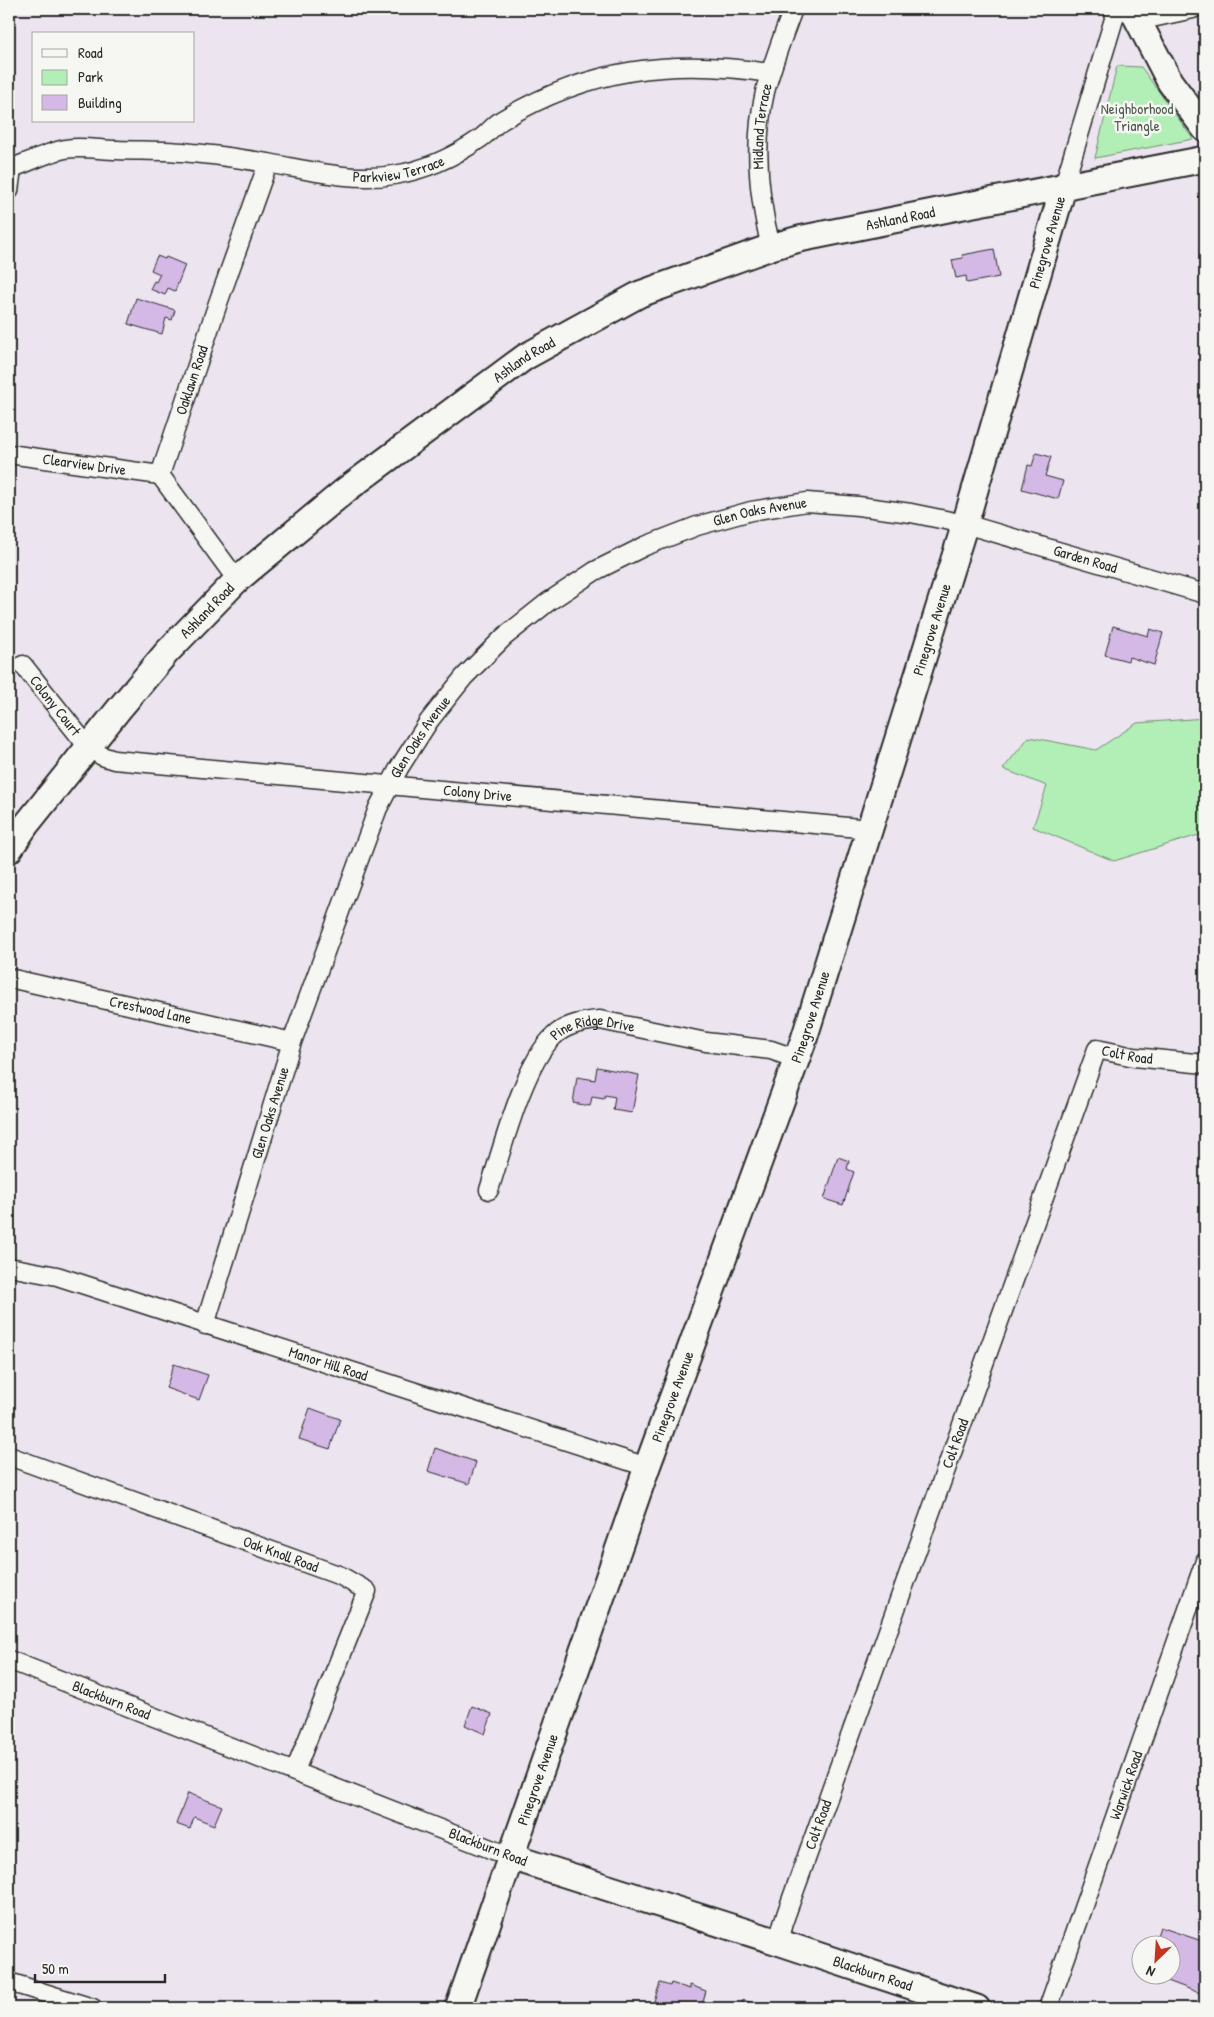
<svg xmlns="http://www.w3.org/2000/svg" width="1214" height="2017" viewBox="0 0 1214 2017" font-family="'Patrick Hand',sans-serif">
<style>
.green{fill:#b2efb6;stroke:#6e8d70}
.building{fill:#d4b9e7;stroke:#2b2b2b}
.lines{fill:none;stroke-linecap:round;stroke-linejoin:round}
.street-casing{stroke:#2b2b2b;stroke-width:21}
.secondary-casing{stroke:#2b2b2b;stroke-width:29}
.street{stroke:#f6f6f2;stroke-width:18}
.secondary{stroke:#f6f6f2;stroke-width:25}
.labels{text-anchor:middle;stroke-width:5;stroke-linejoin:round;paint-order:stroke}
.park-label{font-size:15px;fill:#4d5c4e;stroke:#f6f6f2}
.street-label{font-size:15px;fill:#2b2b2b;stroke:#f6f6f2}
</style>
<rect width="100%" height="100%" fill="#ece4ef"/>
<filter id="ink" filterUnits="userSpaceOnUse"><feTurbulence type="fractalNoise" baseFrequency=".02" numOctaves="2"/><feDisplacementMap in="SourceGraphic" scale="10" xChannelSelector="R" yChannelSelector="G"/><feConvolveMatrix kernelMatrix="1 2 1 2 8 2 1 2 1" color-interpolation-filters="sRGB"/></filter>
<g filter="url(#ink)">
<g class="green">
<polygon points="1117,66 1141,67 1193,139 1095,158"/>
<polygon points="1205,718 1205,833 1114,861 1033,827 1047,786 1003,769 1029,737 1096,750 1137,723"/>
</g>
<g class="building">
<polygon points="994,249 999,277 967,283 966,276 956,278 952,260 963,258 962,255"/>
<polygon points="157,256 165,259 166,257 185,265 175,291 168,288 165,295 150,289 154,281 156,282 160,274 151,270"/>
<polygon points="136,298 175,310 172,320 166,318 162,334 128,324"/>
<polygon points="1036,453 1051,457 1045,476 1063,481 1058,499 1022,489 1028,465 1032,466"/>
<polygon points="1113,626 1148,636 1150,629 1163,633 1154,665 1129,657 1128,661 1105,655"/>
<polygon points="597,1067 639,1075 632,1113 613,1110 615,1097 605,1095 604,1099 592,1097 590,1106 573,1103 577,1077 595,1080"/>
<polygon points="838,1157 849,1161 847,1169 854,1172 843,1205 824,1199"/>
<polygon points="174,1364 208,1375 199,1400 166,1388"/>
<polygon points="310,1408 340,1419 330,1449 299,1439"/>
<polygon points="435,1448 476,1462 469,1484 428,1471"/>
<polygon points="472,1706 492,1714 485,1734 465,1725"/>
<polygon points="188,1793 222,1806 214,1825 194,1817 190,1829 176,1824"/>
<polygon points="1160,1927 1205,1942 1205,1995 1149,1974 1172,1974 1172,1944 1154,1944"/>
<polygon points="660,1983 670,1986 671,1983 690,1989 690,1985 706,1991 701,2008 652,2007"/>
<polygon points="743,2000 768,2008 740,2008"/>
</g>
<g class="lines">
<g class="street-casing">
<g id="street">
<polyline points="1138,21 1193,9"/>
<path id="s1" d="M9,169C28,163 45,153 65,149C81,146 101,150 117,150C142,151 167,150 192,153C217,155 243,159 267,163C309,170 351,182 394,175C426,170 454,157 481,138C488,133 494,125 502,120C589,68 672,58 770,73"/>
<polyline points="1064,185 1117,9"/>
<polyline points="9,191 12,168"/>
<path id="s2" d="M771,247C758,196 753,144 765,92C772,64 783,36 793,9"/>
<path id="s3" d="M9,454L160,475"/>
<path id="s4" d="M160,475L218,303L268,163"/>
<polyline points="160,475 237,580"/>
<path id="s5" d="M23,665L88,747L102,756L114,760L870,829"/>
<path id="s6" d="M9,978L292,1042"/>
<path id="s7" d="M489,1190C502,1150 524,1063 554,1036C566,1024 584,1021 600,1020L706,1042L771,1050L797,1059"/>
<path id="s8" d="M9,1267L57,1276L647,1467"/>
<path id="s9" d="M205,1325L292,1042L378,808L399,768L429,721L464,677L504,637L548,602L595,571L645,546L697,526L751,511L807,502L858,506L911,513L965,524L1205,594"/>
<path id="s10" d="M9,1456L341,1576L367,1591L295,1771"/>
<path id="s11" d="M9,1660L511,1857"/>
<path id="s12" d="M778,1942L783,1923L1097,1049L1134,1057L1205,1064"/>
<polyline points="9,1982 93,2008"/>
<path id="s13" d="M1048,2008L1205,1561"/>
</g>
</g>
<g class="secondary-casing">
<g id="secondary">
<polyline points="1132,9 1170,82 1205,129"/>
<path id="s14" d="M9,850L26,825L119,709L167,652L237,580L347,489L525,357L640,294L771,247L799,239L958,207L1205,159"/>
<path id="s15" d="M511,1857L778,1942L977,2008"/>
<path id="s16" d="M458,2008L647,1467L804,1039L965,524L1064,185"/>
</g>
</g>
<use href="#street" class="street"/>
<use href="#secondary" class="secondary"/>
</g>
</g>
<g class="labels">
<g class="park-label">
<text x="1137" y="114">Neighborhood<tspan x="1137" dy="17">Triangle</tspan></text>
</g>
<g class="street-label">
<text dy="5" stroke="none"><textPath href="#s2" startOffset="122">Midland Terrace</textPath></text>
<text dy="5" stroke="none"><textPath href="#s1" startOffset="396">Parkview Terrace</textPath></text>
<text dy="5" stroke="none"><textPath href="#s14" startOffset="1121">Ashland Road</textPath></text>
<text dy="5" stroke="none"><textPath href="#s16" startOffset="1862">Pinegrove Avenue</textPath></text>
<text dy="5" stroke="none"><textPath href="#s14" startOffset="716">Ashland Road</textPath></text>
<text dy="5" stroke="none"><textPath href="#s4" startOffset="100">Oaklawn Road</textPath></text>
<text dy="5" stroke="none"><textPath href="#s3" startOffset="76">Clearview Drive</textPath></text>
<text dy="5" stroke="none"><textPath href="#s9" startOffset="1048">Glen Oaks Avenue</textPath></text>
<text dy="5" stroke="none"><textPath href="#s9" startOffset="1381">Garden Road</textPath></text>
<text dy="5" stroke="none"><textPath href="#s14" startOffset="311">Ashland Road</textPath></text>
<text dy="5" stroke="none"><textPath href="#s16" startOffset="1458">Pinegrove Avenue</textPath></text>
<text dy="5" stroke="none"><textPath href="#s5" startOffset="52">Colony Court</textPath></text>
<text dy="5" stroke="none"><textPath href="#s9" startOffset="628">Glen Oaks Avenue</textPath></text>
<text dy="5" stroke="none"><textPath href="#s5" startOffset="499">Colony Drive</textPath></text>
<text dy="5" stroke="none"><textPath href="#s6" startOffset="145">Crestwood Lane</textPath></text>
<text dy="5" stroke="none"><textPath href="#s16" startOffset="1052">Pinegrove Avenue</textPath></text>
<text dy="5" stroke="none"><textPath href="#s7" startOffset="210">Pine Ridge Drive</textPath></text>
<text dy="5" stroke="none"><textPath href="#s12" startOffset="979">Colt Road</textPath></text>
<text dy="5" stroke="none"><textPath href="#s9" startOffset="222">Glen Oaks Avenue</textPath></text>
<text dy="5" stroke="none"><textPath href="#s8" startOffset="334">Manor Hill Road</textPath></text>
<text dy="5" stroke="none"><textPath href="#s16" startOffset="648">Pinegrove Avenue</textPath></text>
<text dy="5" stroke="none"><textPath href="#s12" startOffset="529">Colt Road</textPath></text>
<text dy="5" stroke="none"><textPath href="#s10" startOffset="289">Oak Knoll Road</textPath></text>
<text dy="5" stroke="none"><textPath href="#s11" startOffset="110">Blackburn Road</textPath></text>
<text dy="5" stroke="none"><textPath href="#s16" startOffset="242">Pinegrove Avenue</textPath></text>
<text dy="5" stroke="none"><textPath href="#s13" startOffset="236">Warwick Road</textPath></text>
<text dy="5" stroke="none"><textPath href="#s12" startOffset="124">Colt Road</textPath></text>
<text transform="translate(488 1847) rotate(21)" y="5">Blackburn Road</text>
<text dy="5" stroke="none"><textPath href="#s15" startOffset="380">Blackburn Road</textPath></text>
</g>
</g>
<rect width="1214" height="2017" fill="none" stroke="#f6f6f2" stroke-width="30"/>
<rect x="15" y="15" width="1184" height="1987" fill="none" stroke="#2b2b2b" stroke-width="2" filter="url(#ink)"/>
<rect x="32" y="32" width="162" height="90" fill="#f6f6f2" stroke="#a5a5a2"/>
<rect x="42" y="49" width="25" height="8" fill="#f6f6f2" stroke="#a5a5a2"/>
<text x="78" y="58" font-size="15" fill="#2b2b2b">Road</text>
<rect x="42" y="70" width="25" height="15" fill="#b2efb6" stroke="#a5a5a2"/>
<text x="78" y="82" font-size="15" fill="#2b2b2b">Park</text>
<rect x="42" y="95" width="25" height="15" fill="#d4b9e7" stroke="#a5a5a2"/>
<text x="78" y="108" font-size="15" fill="#2b2b2b">Building</text>
<g transform="translate(1156 1960) rotate(205)"><circle r="24" fill="#f6f6f2" stroke="#a5a5a2"/>
<path d="M0-4L9 19L0 12L-9 19Z" fill="#c8321e"/>
<text y="-8" font-size="14" font-weight="bold" text-anchor="middle" fill="#2b2b2b">N</text>
</g>
<path d="M35 1974v8h130v-8" fill="none" stroke="#2b2b2b" stroke-width="2.5"/>
<text x="42" y="1974" font-size="15" fill="#2b2b2b" stroke="#f6f6f2" stroke-width="4" paint-order="stroke">50 m</text>
</svg>
